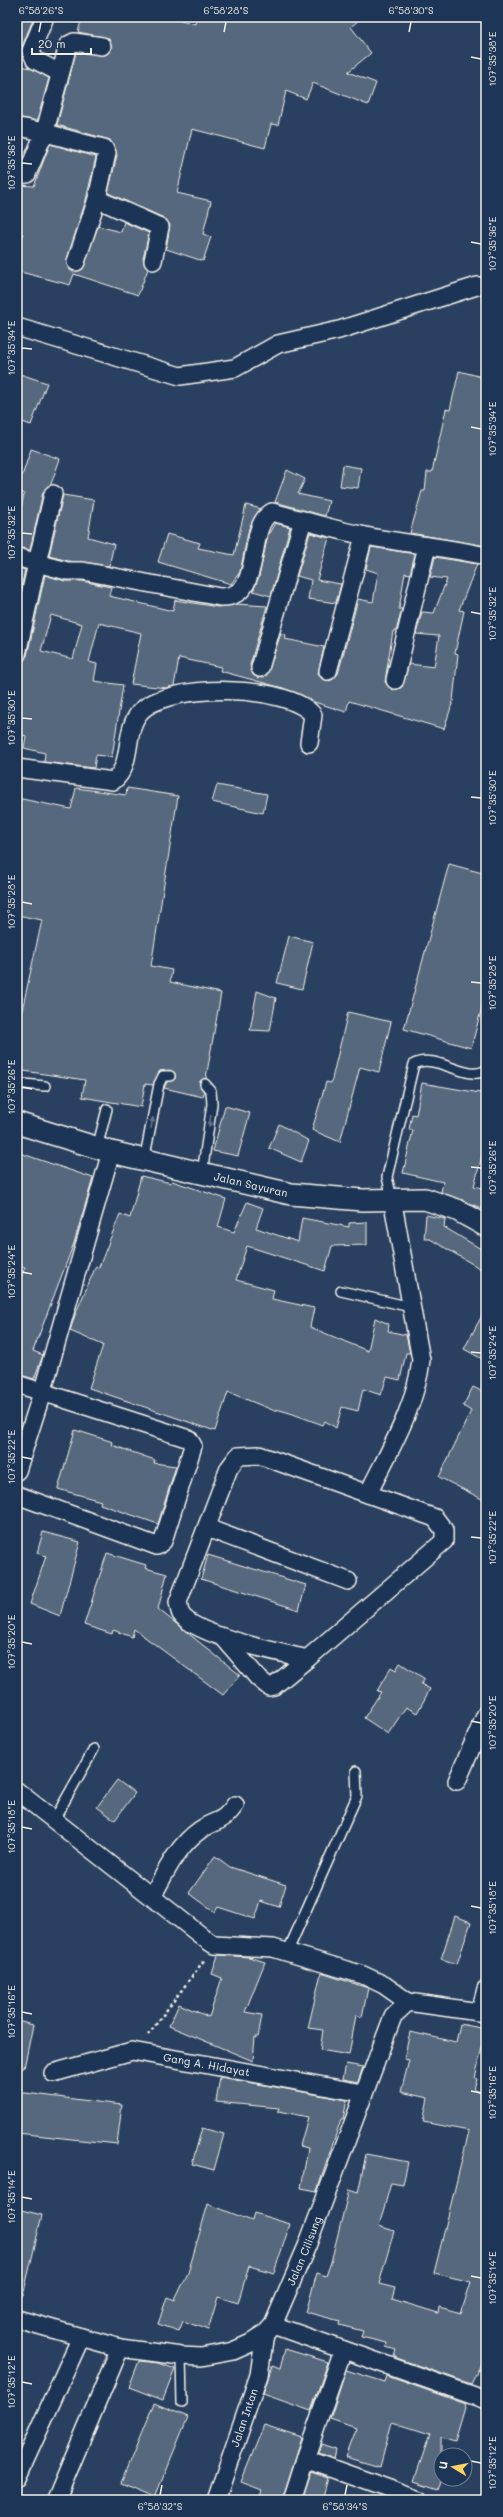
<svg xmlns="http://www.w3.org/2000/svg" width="503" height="2517" viewBox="0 0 503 2517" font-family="Mali,sans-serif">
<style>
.building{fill:#56677d;stroke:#f4f1e8;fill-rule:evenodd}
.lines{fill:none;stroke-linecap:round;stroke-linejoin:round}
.service-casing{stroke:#f4f1e8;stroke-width:12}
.minor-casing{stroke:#f4f1e8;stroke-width:20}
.tertiary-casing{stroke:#f4f1e8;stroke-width:24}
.path{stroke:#f4f1e8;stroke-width:2.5;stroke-dasharray:3 3;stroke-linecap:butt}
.service{stroke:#1d3557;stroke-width:9}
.minor{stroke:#1d3557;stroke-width:17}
.tertiary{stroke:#1d3557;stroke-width:21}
.oneway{fill:#68778a}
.ticks{fill:none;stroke:#f4f1e8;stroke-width:1.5}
.labels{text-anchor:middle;stroke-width:3.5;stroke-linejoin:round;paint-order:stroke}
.street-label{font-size:11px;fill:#f4f1e8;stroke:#1d3557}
.neatline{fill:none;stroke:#f4f1e8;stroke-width:1.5}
.ticks-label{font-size:10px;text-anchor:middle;fill:#f4f1e8}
</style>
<rect width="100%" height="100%" fill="#2a4060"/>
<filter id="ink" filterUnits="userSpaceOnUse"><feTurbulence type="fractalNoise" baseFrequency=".025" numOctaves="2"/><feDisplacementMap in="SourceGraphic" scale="8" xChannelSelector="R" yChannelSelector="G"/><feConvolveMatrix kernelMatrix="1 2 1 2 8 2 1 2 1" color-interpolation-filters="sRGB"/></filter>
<g filter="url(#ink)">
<g class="building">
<polygon points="17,17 34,17 17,59"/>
<polygon points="82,17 171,17 195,24 197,17 362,17 351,27 371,53 348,72 376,83 368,105 313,83 306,99 286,91 278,125 271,124 265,148 192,129 177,193 211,201 203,234 211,237 203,261 166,249 170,225 164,218 108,193 117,155 110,140 57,125 76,52 105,55 112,48 108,38 78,32"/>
<polygon points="17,65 30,68 49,78 37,121 17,117"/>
<polygon points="50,144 96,157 86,200 67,259 68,268 73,272 83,269 98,226 121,232 124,222 149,233 143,259 148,269 138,295 74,274 70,285 17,271 17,255 23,234 17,233 17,185 34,186"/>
<polygon points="459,371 486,378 486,546 410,533 422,491 425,491 427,472 432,472 446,409 450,410"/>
<polygon points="17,373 47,383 31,425 17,420"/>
<polygon points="31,449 60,459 51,484 43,492 30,550 17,547 17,528 24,494 17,491 17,473 22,476"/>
<polygon points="343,465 361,468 358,488 340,486"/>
<polygon points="287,470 305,479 298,494 329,501 325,516 275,502"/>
<polygon points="63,495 94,500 88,537 114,544 109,566 68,561 49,556"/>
<polygon points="246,505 261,509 255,516 249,528 240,572 231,584 158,562 167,534 200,543 198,548 234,555"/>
<polygon points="275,523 290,527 271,596 253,591 259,577 268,535"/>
<polygon points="310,533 329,538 317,580 341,584 336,603 308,599 311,580 297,576"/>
<path d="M371,547L415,554L410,574L405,573L399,609H402L396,631H393L388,662L385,682L393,690L402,687L409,664L434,667L439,636L416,634L422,612L434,613L447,579L430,577L435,557L477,564L459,610L464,611L455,653L458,654L453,701L444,729L349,701L346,712L311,701L283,688L220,671L221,667L179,658L174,686L166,688L131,684L141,633L99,623L89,662L97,664L94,681L123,685L112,757L96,755L94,768L44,762L45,753L24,748L26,736L17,733V671L19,664L27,656L45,575L65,581H82L111,587L109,596L173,611L175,600L218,607L236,604L267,606L250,665L253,675L258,678L267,675L281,633L286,635L285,639L324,647L318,673L321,678L330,681L338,674L358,599L373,602L378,573L366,569ZM51,615L82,624L73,659L41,651Z"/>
<polygon points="17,567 25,570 17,606"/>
<polygon points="217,785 267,794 263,813 212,802"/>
<polygon points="76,788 126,795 127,788 178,796 151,966 172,970 170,982 221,993 206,1078 199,1082 204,1092 203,1097 164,1088 167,1082 175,1079 175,1073 170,1070 160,1071 153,1085 145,1084 141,1107 82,1097 85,1080 17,1070 17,1033 42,920 17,915 17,798 71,809"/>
<polygon points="449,864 486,874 486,992 471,1048 404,1029"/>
<polygon points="289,936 313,942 302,989 277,983"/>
<polygon points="257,991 276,998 270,1031 250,1030"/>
<polygon points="348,1012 391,1022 379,1072 360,1067 340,1142 312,1130 326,1082 331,1083"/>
<polygon points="422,1083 486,1094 486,1152 483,1152 474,1186 486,1189 486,1210 441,1192 443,1182 403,1173 413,1130 409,1130 412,1114 416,1115"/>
<polygon points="225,1106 250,1113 238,1156 213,1151"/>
<polygon points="279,1124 309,1141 301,1162 269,1148"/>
<polygon points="17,1152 93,1178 74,1243 33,1351 43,1355 34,1379 17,1374 17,1287 25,1267 17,1264"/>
<polygon points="141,1176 171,1183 172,1181 226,1199 218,1227 234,1232 247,1202 263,1208 256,1228 298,1242 302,1218 349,1227 349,1223 367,1222 367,1245 332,1246 325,1271 247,1246 236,1280 274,1290 272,1299 314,1308 310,1327 368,1351 375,1318 389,1324 388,1331 406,1335 410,1353 406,1353 400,1380 387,1377 381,1395 363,1389 358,1411 342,1407 336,1428 325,1421 323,1425 290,1413 276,1409 275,1411 228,1392 215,1431 89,1388 103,1345 70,1331 75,1315 96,1266 99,1267 120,1214 130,1218"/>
<polygon points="426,1215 445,1219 444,1227 486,1252 486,1272 430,1239 424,1239"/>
<polygon points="486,1308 486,1361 464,1349"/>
<polygon points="486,1380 486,1501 439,1477 471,1411 463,1406 473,1387 481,1391"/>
<polygon points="75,1430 113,1442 112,1445 155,1460 154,1463 176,1466 158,1524 100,1504 101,1501 58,1489"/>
<polygon points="43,1532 80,1542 60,1616 30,1604 46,1556 37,1553"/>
<polygon points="107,1553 146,1565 145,1568 167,1574 158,1609 240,1675 223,1695 134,1629 132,1637 113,1630 112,1634 84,1625"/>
<polygon points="208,1555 306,1585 299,1610 201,1579"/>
<polygon points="400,1663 425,1679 421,1684 430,1689 417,1713 406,1707 388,1734 364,1718 381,1692 377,1691 391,1667 396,1670"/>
<polygon points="117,1780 135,1793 115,1820 97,1807"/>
<polygon points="215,1856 230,1867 286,1885 279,1907 261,1901 255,1919 218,1907 215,1912 189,1893"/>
<polygon points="455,1916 471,1922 457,1964 441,1959"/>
<polygon points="218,1955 249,1957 265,1962 245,2012 262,2015 258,2037 255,2037 253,2061 169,2026 179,2004 209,2017 222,1978 212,1974"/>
<polygon points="321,1973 368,1988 362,2017 356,2015 349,2055 320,2050 323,2030 308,2028"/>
<polygon points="17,2021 33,2025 24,2068 17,2068"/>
<polygon points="460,2024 486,2029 475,2078 477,2079 474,2090 486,2093 486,2354 471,2384 394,2357 396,2350 386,2347 387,2343 361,2337 363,2331 339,2325 340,2321 306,2312 317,2273 326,2276 331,2262 349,2190 358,2193 366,2154 408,2162 403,2185 391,2183 379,2226 394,2231 379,2284 395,2288 392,2299 438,2313 439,2307 461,2313 471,2282 434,2273 469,2131 423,2122 428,2098 401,2092 409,2060 404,2059 410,2032 456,2042"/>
<polygon points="346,2064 363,2067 358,2082 343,2079"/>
<polygon points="220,2077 347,2100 343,2119 341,2119 317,2191 301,2188 308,2148 300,2146 308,2117 278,2111 279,2108 216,2102"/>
<polygon points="17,2092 122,2105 117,2144 17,2133"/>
<polygon points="202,2128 224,2134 214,2170 192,2164"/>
<polygon points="208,2204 252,2221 254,2213 290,2224 274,2273 249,2266 238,2303 218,2297 208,2330 183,2321 179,2331 158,2324 167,2297 175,2300 188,2273"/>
<polygon points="17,2209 42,2215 23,2296 17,2295"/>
<polygon points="285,2349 328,2362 311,2411 263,2394 272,2366 280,2369"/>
<polygon points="139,2361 159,2363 175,2369 163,2400 129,2387"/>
<polygon points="346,2370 385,2382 387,2376 466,2404 455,2441 441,2437 441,2481 438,2489 414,2481 430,2434 392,2422 380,2467 345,2457 356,2428 330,2419"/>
<polygon points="154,2403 188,2417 155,2497 121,2483"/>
<polygon points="264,2425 302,2437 282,2500 259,2500 262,2490 241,2482"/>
<polygon points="321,2444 336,2449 334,2459 318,2453"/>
<polygon points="311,2472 328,2478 322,2500 302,2500"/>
</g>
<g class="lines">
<g class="service-casing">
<g id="service">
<polyline points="17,1086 24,1084 45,1086"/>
<polyline points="97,1148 107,1109"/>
<polyline points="144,1161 159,1084 163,1076 170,1076"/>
<polyline points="202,1174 212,1104 211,1091 205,1084"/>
<path d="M392,1198L387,1177L414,1064C436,1052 467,1083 486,1070"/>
<polyline points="341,1291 411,1307"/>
<polyline points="54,1820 94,1749"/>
<polyline points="287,1953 357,1796 356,1771"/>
<polyline points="181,2356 182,2403"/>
</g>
</g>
<g class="minor-casing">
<g id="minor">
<polyline points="45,17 31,51 35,60 60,73"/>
<path d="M17,127C47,131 73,142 104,148L107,153L97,199L160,227L153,261"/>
<polyline points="17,175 27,174 45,131 68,45 74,42 102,46"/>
<polyline points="76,262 97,199"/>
<polyline points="17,327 180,376 235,368 278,344 339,330 477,286 486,286"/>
<polyline points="17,557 37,563 53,494"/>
<path d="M17,654L37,563L67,571H83L220,597C266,599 244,527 272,512C303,520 334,530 366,536C406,544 446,547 486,556"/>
<polyline points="260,668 303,520"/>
<polyline points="328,671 364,536"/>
<polyline points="395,680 427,546"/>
<path d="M17,768L113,781C134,765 123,731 140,712C167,682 289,684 313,715L309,743"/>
<polyline points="17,1384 189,1439 193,1446 163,1541 157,1546 17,1495"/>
<path d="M259,1455L435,1518L444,1530V1541L307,1659C280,1652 195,1636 181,1614C179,1611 179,1605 178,1602L229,1468L238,1456Z"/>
<polyline points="17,1471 42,1393 111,1152"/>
<path d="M368,1494C389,1451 416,1407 421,1360L392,1198"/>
<polyline points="207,1528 348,1581"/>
<polyline points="224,1638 258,1678 269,1687 274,1686 307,1659"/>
<polyline points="457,1781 486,1714"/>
<polyline points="17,1791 208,1941 214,1945 273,1948 363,1975 384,1985 408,2002"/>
<path d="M152,1897C165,1873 177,1846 200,1830C216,1818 220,1826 235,1805"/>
<polyline points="480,2012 486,1989"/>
<path id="s1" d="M53,2073L132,2051L362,2093"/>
<path id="s2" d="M17,2319L120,2348L181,2356L201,2357L233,2351L251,2343L265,2334L273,2325L307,2246L393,2016L408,2002L486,2013"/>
<polyline points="273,2325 486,2400"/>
<polyline points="305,2459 343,2350"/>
<polyline points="17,2478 81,2337"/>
<polyline points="56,2500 120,2348"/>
<path id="s3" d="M216,2500L259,2375L265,2334"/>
<polyline points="292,2500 305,2459 420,2500"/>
</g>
</g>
<g class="tertiary-casing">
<g id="tertiary">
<path id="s4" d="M17,1123L111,1152L291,1194L362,1200L425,1199L457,1210L486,1226"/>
</g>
</g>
<polyline class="path" points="148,2035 205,1959"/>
<use href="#service" class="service"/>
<use href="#minor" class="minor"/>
<use href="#tertiary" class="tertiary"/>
</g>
<defs><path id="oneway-solid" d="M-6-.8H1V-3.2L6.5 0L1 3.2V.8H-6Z"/></defs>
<g class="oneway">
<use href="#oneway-solid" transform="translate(210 1121) rotate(98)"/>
<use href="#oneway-solid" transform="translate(152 1123) rotate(-79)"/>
</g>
</g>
<path class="ticks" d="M39,32L41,22M224,32L226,22M409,32L411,22M471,57L481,59M22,163L32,164M471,242L481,244M22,348L32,349M471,427L481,429M22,533L32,534M471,612L481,614M22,718L32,719M471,797L481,798M22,902L32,904M471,982L481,983M22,1087L32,1089M471,1167L481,1168M22,1272L32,1274M471,1352L481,1353M22,1457L32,1459M471,1537L481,1538M22,1642L32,1644M471,1721L481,1723M22,1827L32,1829M471,1906L481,1908M22,2012L32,2014M471,2091L481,2093M22,2197L32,2199M471,2276L481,2278M22,2382L32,2384M471,2461L481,2463M160,2495L162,2485M345,2495L347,2485"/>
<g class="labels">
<g class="street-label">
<text dy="4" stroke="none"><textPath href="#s4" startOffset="242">Jalan Sayuran</textPath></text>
<text dy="4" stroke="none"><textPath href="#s1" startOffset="158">Gang A. Hidayat</textPath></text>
<text dy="4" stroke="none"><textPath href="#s2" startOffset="350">Jalan Cilisung</textPath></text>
<text dy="4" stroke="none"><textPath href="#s3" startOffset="87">Jalan Intan</textPath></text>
</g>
</g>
<rect width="503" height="2517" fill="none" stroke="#1d3557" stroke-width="44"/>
<g transform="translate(453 2467) rotate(280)"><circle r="19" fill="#1d3557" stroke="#738091"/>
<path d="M0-3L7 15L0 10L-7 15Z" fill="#ffd166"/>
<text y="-6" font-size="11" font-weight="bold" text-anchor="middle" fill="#f4f1e8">U</text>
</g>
<path d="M32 48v6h59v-6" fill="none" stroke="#f4f1e8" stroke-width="2"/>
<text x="38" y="48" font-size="12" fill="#f4f1e8" stroke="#1d3557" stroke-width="3" paint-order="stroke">20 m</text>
<rect x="22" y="22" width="459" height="2473" class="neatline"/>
<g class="ticks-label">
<text x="41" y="14">6°58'26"S</text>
<text x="226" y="14">6°58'28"S</text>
<text x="411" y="14">6°58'30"S</text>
<text transform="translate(492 59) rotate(-90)" y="4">107°35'38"E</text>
<text transform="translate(11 163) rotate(-90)" y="4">107°35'36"E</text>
<text transform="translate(492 244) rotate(-90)" y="4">107°35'36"E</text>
<text transform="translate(11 348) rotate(-90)" y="4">107°35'34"E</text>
<text transform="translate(492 429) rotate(-90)" y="4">107°35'34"E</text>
<text transform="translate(11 533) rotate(-90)" y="4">107°35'32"E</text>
<text transform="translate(492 614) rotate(-90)" y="4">107°35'32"E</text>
<text transform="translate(11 718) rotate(-90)" y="4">107°35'30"E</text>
<text transform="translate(492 798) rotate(-90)" y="4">107°35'30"E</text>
<text transform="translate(11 902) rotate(-90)" y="4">107°35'28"E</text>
<text transform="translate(492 983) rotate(-90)" y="4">107°35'28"E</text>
<text transform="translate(11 1087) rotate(-90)" y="4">107°35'26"E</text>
<text transform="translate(492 1168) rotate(-90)" y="4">107°35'26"E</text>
<text transform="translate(11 1272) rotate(-90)" y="4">107°35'24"E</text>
<text transform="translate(492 1353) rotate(-90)" y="4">107°35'24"E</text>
<text transform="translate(11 1457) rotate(-90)" y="4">107°35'22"E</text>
<text transform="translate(492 1538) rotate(-90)" y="4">107°35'22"E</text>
<text transform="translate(11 1642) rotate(-90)" y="4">107°35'20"E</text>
<text transform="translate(492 1723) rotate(-90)" y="4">107°35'20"E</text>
<text transform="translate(11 1827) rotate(-90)" y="4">107°35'18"E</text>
<text transform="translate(492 1908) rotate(-90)" y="4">107°35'18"E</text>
<text transform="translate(11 2012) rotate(-90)" y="4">107°35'16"E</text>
<text transform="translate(492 2093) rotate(-90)" y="4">107°35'16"E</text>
<text transform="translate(11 2197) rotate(-90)" y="4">107°35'14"E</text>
<text transform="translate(492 2278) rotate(-90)" y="4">107°35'14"E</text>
<text transform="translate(11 2382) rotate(-90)" y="4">107°35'12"E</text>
<text transform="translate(492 2463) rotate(-90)" y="4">107°35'12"E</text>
<text x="160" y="2510">6°58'32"S</text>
<text x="345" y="2510">6°58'34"S</text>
</g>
</svg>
